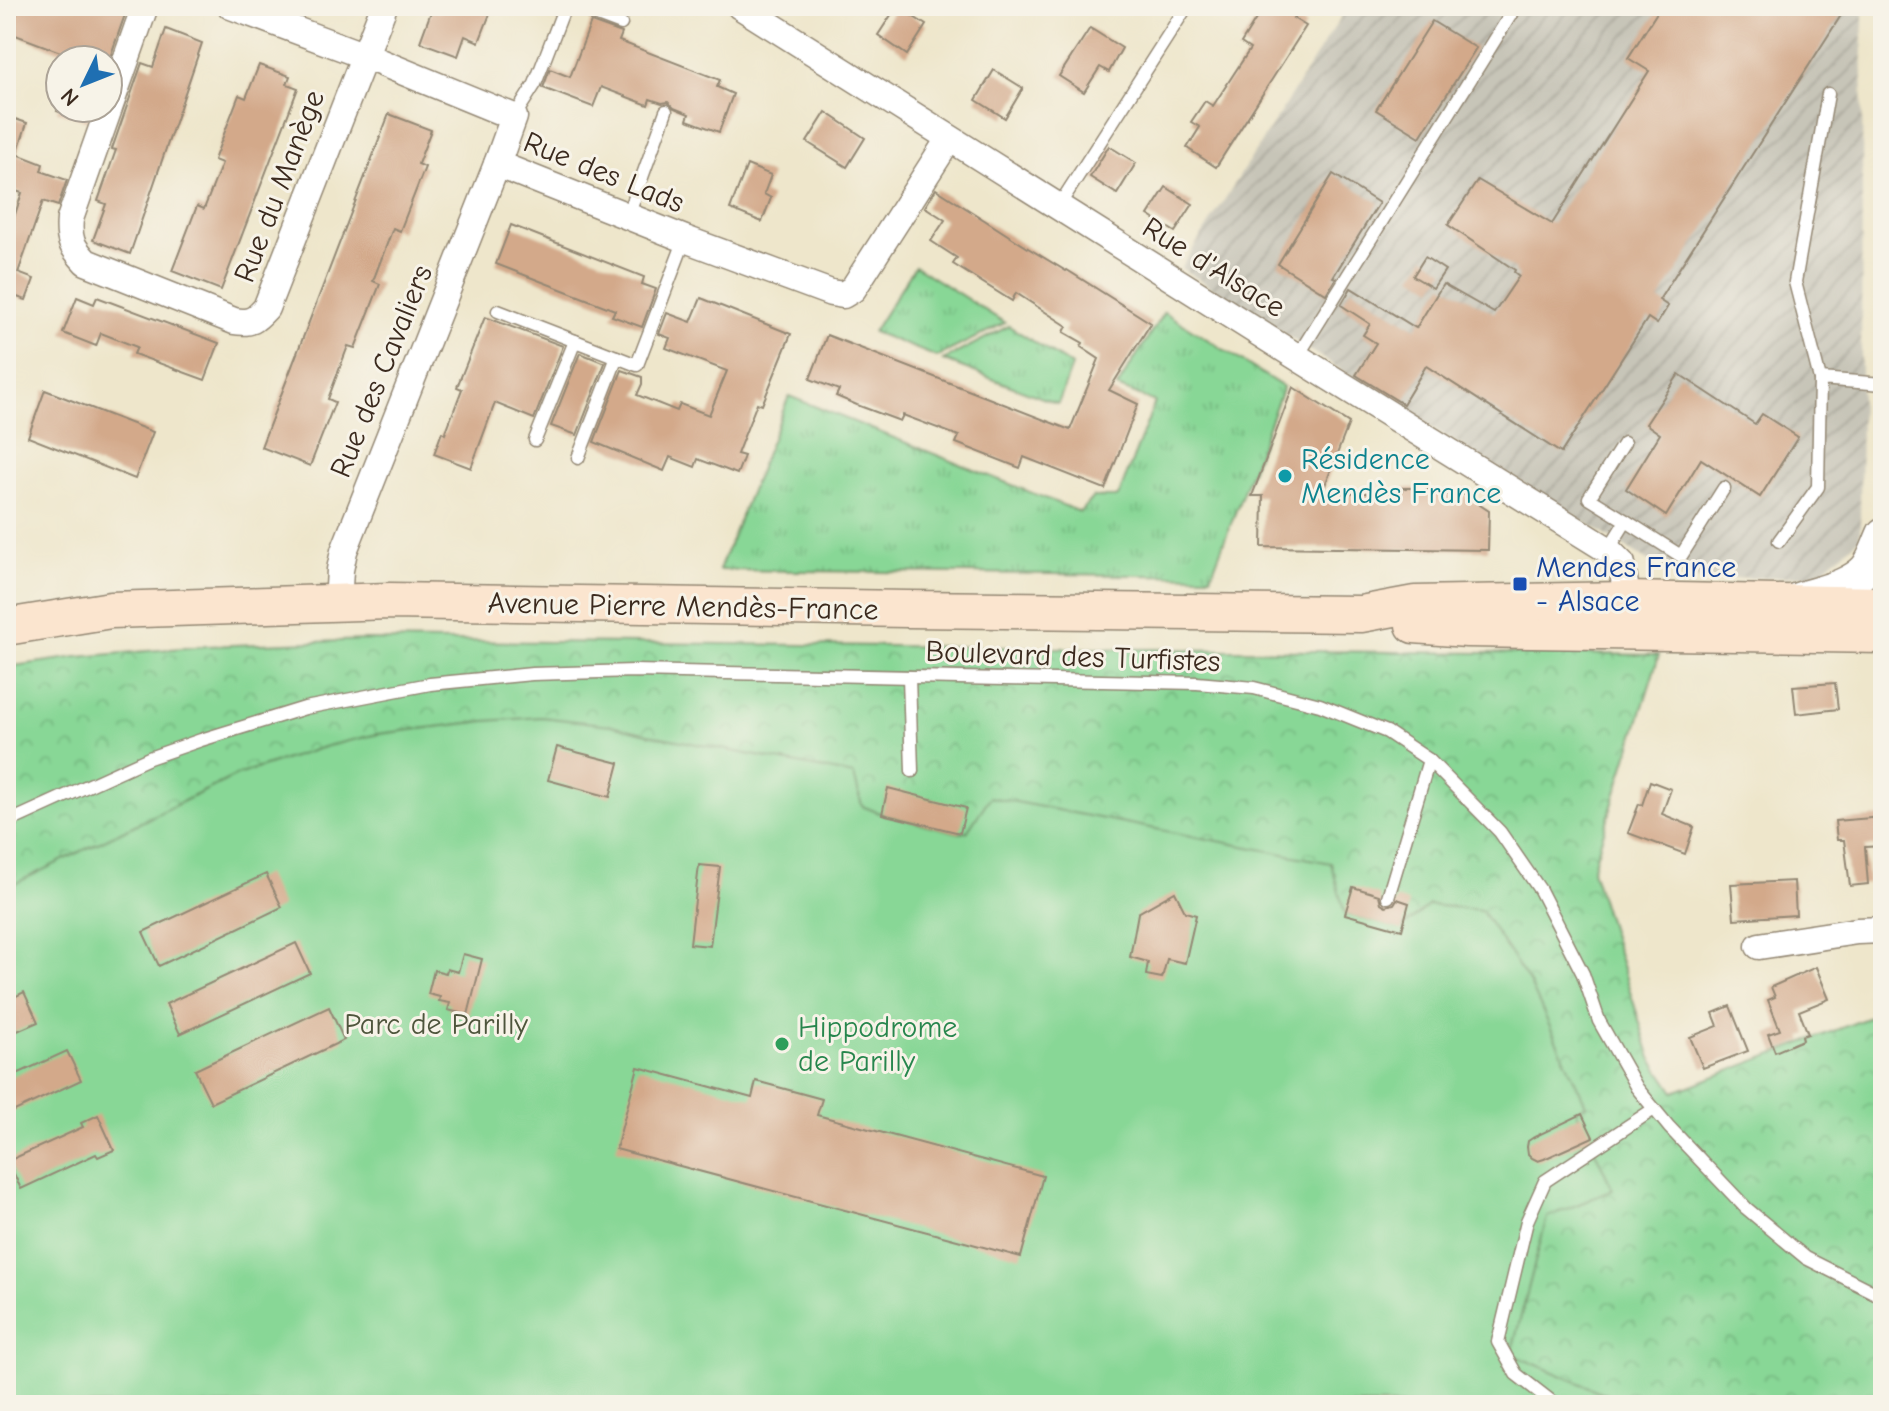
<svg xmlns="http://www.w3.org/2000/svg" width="1889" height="1411" viewBox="0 0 1889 1411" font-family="'Comic Neue',sans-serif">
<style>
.industrial{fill:url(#industrial-furrows)}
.grass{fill:url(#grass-tufts);stroke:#62805a;stroke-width:2}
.park{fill:url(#park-crowns);stroke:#62805a;stroke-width:2}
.pitch{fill:#88d796;stroke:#62805a;stroke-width:2}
.building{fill:#d3a98a}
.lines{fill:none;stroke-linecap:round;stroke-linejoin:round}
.service-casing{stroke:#948874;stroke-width:15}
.minor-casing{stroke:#948874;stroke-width:29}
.tertiary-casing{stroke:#948874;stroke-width:35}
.secondary-casing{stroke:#948874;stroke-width:39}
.service{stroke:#fff;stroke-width:12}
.minor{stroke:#fff;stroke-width:26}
.tertiary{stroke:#fff;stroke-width:32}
.secondary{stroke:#fbe5cf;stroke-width:36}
.culture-dot{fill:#0f9aa8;stroke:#f7f3e8;stroke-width:3}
.transit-dot{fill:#1a4fb4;stroke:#f7f3e8;stroke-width:3}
.leisure-dot{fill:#2e9e5b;stroke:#f7f3e8;stroke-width:3}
.labels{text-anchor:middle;stroke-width:6;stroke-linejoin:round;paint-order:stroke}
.street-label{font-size:30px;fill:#3b2a1e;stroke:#f7f3e8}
.culture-label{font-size:30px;fill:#0d838f;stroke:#f7f3e8;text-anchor:start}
.transit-label{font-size:30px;fill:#164399;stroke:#f7f3e8;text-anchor:start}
.park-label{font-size:30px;fill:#4e553c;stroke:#f7f3e8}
.leisure-label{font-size:30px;fill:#27864d;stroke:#f7f3e8;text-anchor:start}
</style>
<defs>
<pattern id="industrial-furrows" width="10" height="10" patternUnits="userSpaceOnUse" patternTransform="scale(2)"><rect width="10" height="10" fill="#c7c5b8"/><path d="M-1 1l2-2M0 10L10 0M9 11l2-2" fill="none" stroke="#aca99e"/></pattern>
<pattern id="grass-tufts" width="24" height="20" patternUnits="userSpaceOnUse" patternTransform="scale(2)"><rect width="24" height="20" fill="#88d796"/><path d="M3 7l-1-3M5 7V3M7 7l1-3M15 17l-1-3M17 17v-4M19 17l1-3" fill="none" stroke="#76b981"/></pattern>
<pattern id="park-crowns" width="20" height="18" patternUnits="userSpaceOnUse" patternTransform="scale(2)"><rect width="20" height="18" fill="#88d796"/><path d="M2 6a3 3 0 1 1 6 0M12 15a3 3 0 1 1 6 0" fill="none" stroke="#76b981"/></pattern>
</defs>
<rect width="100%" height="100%" fill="#f7f3e8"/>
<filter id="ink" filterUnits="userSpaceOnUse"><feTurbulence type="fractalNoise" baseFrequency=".0125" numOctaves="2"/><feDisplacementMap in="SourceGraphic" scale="16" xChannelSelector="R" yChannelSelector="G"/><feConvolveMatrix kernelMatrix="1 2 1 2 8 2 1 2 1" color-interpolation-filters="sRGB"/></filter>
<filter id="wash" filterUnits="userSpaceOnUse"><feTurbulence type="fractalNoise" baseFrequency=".006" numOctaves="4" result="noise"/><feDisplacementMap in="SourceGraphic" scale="32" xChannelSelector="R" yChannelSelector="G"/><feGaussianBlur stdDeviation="1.8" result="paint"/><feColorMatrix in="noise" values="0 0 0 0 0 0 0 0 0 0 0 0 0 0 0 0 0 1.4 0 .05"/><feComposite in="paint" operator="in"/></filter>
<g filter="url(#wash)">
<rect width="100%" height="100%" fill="#eee6cb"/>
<polygon class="industrial" points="1348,6 1863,6 1860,538 1817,575 1703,580 1659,568 1404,410 1181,268"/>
<g class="grass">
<polygon points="915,266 1005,323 937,357 873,332"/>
<polygon points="1164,312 1283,387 1211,576 719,570 789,396 1080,512 1093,497 1118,497 1155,402 1117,387"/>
<polygon points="1009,326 1072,366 1058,404 943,360"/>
</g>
<polygon class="park" points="368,640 1659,655 1592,870 1651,1058 1674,1092 1883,1012 1883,1405 6,1405 6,667 77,657 206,646"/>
<polygon class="pitch" points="541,717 611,725 656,736 854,775 862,806 882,814 960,833 967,832 990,797 1331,863 1345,914 1401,929 1429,905 1481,910 1530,984 1586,1104 1576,1110 1613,1190 1547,1217 1511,1354 1631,1405 6,1405 6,888 237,775 327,746 378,734 485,721"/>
<g id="blocks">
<g class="building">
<polygon points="19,6 128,6 108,63 108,60 64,60 66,54 10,33"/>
<polygon points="442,6 493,6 479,42 465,36 458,56 420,42 432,9 440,12"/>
<polygon points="599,6 632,6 628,18"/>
<polygon points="897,6 926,25 907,55 878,35"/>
<polygon points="1264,6 1301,6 1293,18 1306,26 1216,167 1187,148 1200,127 1191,122 1205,101 1213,106 1233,75 1250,49 1241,43"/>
<polygon points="1661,6 1847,6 1659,300 1668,306 1657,324 1648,318 1561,453 1426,366 1403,404 1356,375 1376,343 1363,335 1370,324 1341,305 1351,288 1416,328 1443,284 1494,313 1519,276 1514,272 1515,270 1448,225 1478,180 1552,224 1649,71 1628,58"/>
<polygon points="1432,21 1476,48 1420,137 1376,110"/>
<polygon points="591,22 622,33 619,41 720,80 717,87 733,94 719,132 687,120 689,114 674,108 668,102 662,103 650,99 648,105 601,87 593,107 543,88 550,69 570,77"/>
<polygon points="1090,28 1122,48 1109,72 1100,67 1084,92 1059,76"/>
<polygon points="166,29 202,43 130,254 93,240 106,204 98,201 116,150 112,149 142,63 153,67"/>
<polygon points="259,65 290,76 287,84 298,88 221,290 172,271 197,206 204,209 222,163 214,160 239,95 246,98"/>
<polygon points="994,70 1023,88 1005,118 976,100"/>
<polygon points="58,108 92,108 87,121 57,111"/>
<polygon points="826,112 865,138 847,167 807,142"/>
<polygon points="389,114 431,130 418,164 425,167 400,231 393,228 373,281 380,284 355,348 348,346 328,399 335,402 310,466 261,447"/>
<polygon points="6,116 27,123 17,154 43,164 41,171 67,180 58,206 43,201 18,273 34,279 26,300 11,295 9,299 6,299 6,242 22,193 6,188"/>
<polygon points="1109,146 1136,163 1117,194 1090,177"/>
<polygon points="747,165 771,175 764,194 771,198 762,222 730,209"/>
<polygon points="1333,174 1379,203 1333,277 1336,278 1326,294 1278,264"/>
<polygon points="1166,187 1193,204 1175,232 1148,215"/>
<polygon points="936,189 1028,248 1066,271 1067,270 1151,323 1109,390 1138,404 1105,489 1024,457 1020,468 956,443 959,436 903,415 900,421 857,405 836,396 839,390 810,379 827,335 1070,430 1099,359 1081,347 1083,343 1064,332 1067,326 1016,293 1012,301 953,264 957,258 931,241 945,220 925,207"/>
<polygon points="511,225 644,277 642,284 656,289 642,327 612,316 615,310 496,264"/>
<polygon points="1425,257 1445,270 1433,288 1413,276"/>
<polygon points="77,297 94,304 97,297 219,343 205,380 134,354 137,347 101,333 96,346 63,333"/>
<polygon points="701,298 791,334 762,405 757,403 737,454 744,456 737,474 698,459 695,467 670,457 664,471 594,442 622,370 642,377 642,384 637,395 677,411 680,404 709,415 727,371 666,348 670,338 659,334 667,313 691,322"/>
<polygon points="485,317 563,346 534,419 495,403 471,468 434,454 442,432 445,434 462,389 457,387"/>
<polygon points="580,353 605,363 577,435 551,426"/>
<polygon points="1679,374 1755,424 1762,414 1798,437 1760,497 1701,459 1666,516 1626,489 1660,434 1646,424"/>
<polygon points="1293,387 1349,423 1322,493 1385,493 1385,491 1402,491 1402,488 1428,488 1428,494 1463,494 1489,511 1488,550 1262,547 1263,496 1252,496"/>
<polygon points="45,390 153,432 135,479 28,437"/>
<polygon points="1835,683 1838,709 1796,714 1793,686"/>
<polygon points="557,747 619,763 610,797 548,780"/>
<polygon points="1650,781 1671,789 1662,814 1694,827 1685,854 1628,833 1639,804 1642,805"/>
<polygon points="888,788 966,808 960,833 882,814"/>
<polygon points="1883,817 1883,846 1865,847 1868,884 1850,886 1844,840 1837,840 1835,821"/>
<polygon points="699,865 720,867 710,946 690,944"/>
<polygon points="266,874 282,907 159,966 143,932"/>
<polygon points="1794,881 1796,915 1734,919 1731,884"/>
<polygon points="1353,887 1379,895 1381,903 1386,906 1394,904 1397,899 1409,903 1402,930 1345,914"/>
<polygon points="1175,892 1185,912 1196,915 1185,963 1167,959 1162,978 1146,975 1148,962 1130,957 1138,913"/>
<polygon points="296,943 310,973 180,1034 166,1004"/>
<polygon points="463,954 482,959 468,1015 448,1010 450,1003 439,1001 440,997 428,994 434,970 446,973 447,969 458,972"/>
<polygon points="1816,967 1829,999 1799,1011 1808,1034 1802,1036 1803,1040 1775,1052 1768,1034 1780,1030 1768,1000 1775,997 1771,987"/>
<polygon points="24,992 38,1022 6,1036 6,1001"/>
<polygon points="1730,1006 1748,1051 1703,1068 1690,1037 1718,1026 1713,1013"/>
<polygon points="329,1007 344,1040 211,1103 195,1070"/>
<polygon points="67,1051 81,1080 6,1115 6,1079"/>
<polygon points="638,1067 752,1098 756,1081 822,1099 817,1115 1043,1176 1021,1257 616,1149"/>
<polygon points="1582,1114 1593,1137 1544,1159 1538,1161 1532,1158 1528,1154 1527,1147 1528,1141 1534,1137"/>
<polygon points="98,1115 114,1150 98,1157 96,1154 21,1189 8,1161 83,1127 81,1123"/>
</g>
</g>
</g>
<g filter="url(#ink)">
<use href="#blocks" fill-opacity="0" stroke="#948874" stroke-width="2"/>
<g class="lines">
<g class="service-casing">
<g id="service">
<polyline points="573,6 621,24"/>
<polyline points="514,117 535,84 565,6"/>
<polyline points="1058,207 1187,6"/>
<polyline points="628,216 666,111"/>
<polyline points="498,311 637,365 685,239"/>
<polyline points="1297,357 1516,6"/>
<polyline points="1820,379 1795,282 1828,94"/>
<polyline points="535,440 575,341"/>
<polyline points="578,458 617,357"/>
<polyline points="1626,521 1681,556 1724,488"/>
<polyline points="1779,541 1818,487 1820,379 1883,384"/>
<polyline points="1608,550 1626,521 1589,498 1624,443"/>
<polyline points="909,677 912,771"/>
<polyline points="6,823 149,758 201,740 305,708 430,684 532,674 634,671 1197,683 1254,688 1320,705 1387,732 1429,760 1500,832 1540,890 1583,974 1599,1021 1637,1088 1669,1127 1746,1208 1806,1258 1883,1297"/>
<polyline points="1388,897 1429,760"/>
<polyline points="1556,1405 1516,1374 1498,1342 1527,1221 1545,1181 1654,1109"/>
</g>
</g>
<g class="minor-casing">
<g id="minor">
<path d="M145,6L70,219C68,240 72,247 86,262L234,321C251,324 255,320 266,308L384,6"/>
<polyline points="231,6 365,56 514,117 497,164 685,239 831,293 843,295 853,289 949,139"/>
<polyline points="740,6 1297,357 1608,550 1622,564 1627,600"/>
<polyline points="338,604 340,570 344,551 497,164"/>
<polyline points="1759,946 1857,931 1883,930"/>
</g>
</g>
<g class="tertiary-casing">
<path id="tertiary" d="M1795,600C1817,592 1850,587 1866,569C1874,559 1878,545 1883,534"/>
</g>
<g class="secondary-casing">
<g id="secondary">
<polyline points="1414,625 1467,629 1883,635"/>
<polyline points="6,627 111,610 390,601 907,609 1361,614 1415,604 1518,602 1627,600 1883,605"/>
</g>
</g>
<use href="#service" class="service"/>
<use href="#minor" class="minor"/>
<use href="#tertiary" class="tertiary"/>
<use href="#secondary" class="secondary"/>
</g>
</g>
<circle class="culture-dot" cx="1285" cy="476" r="8"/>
<rect class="transit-dot" x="1512" y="576" width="16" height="16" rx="4"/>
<circle class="leisure-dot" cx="782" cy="1044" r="8"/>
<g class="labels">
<g class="street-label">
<text transform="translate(604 172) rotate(22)" y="10">Rue des Lads</text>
<text transform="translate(279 186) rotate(-69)" y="10">Rue du Manège</text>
<text transform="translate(1214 267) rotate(32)" y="10">Rue d'Alsace</text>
<text transform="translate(381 371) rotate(-68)" y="10">Rue des Cavaliers</text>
<text transform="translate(683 606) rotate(1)" y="10">Avenue Pierre Mendès-France</text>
<text transform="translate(1073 656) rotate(2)" y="10">Boulevard des Turfistes</text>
</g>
<g class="culture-label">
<text x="1301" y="469">Résidence<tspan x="1301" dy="34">Mendès France</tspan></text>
</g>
<g class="transit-label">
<text x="1536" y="577">Mendes France<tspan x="1536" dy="34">- Alsace</tspan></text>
</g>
<g class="park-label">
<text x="436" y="1034">Parc de Parilly</text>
</g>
<g class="leisure-label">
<text x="798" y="1037">Hippodrome<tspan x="798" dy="34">de Parilly</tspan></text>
</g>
</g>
<rect width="1889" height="1411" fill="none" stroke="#f7f3e8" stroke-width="32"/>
<g transform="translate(84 84) rotate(227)"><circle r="38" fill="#f7f3e8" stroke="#aca397" stroke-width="2"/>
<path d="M0-6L14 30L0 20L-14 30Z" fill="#1f6fb2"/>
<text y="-12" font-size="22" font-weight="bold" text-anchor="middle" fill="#3b2a1e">N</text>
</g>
</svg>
